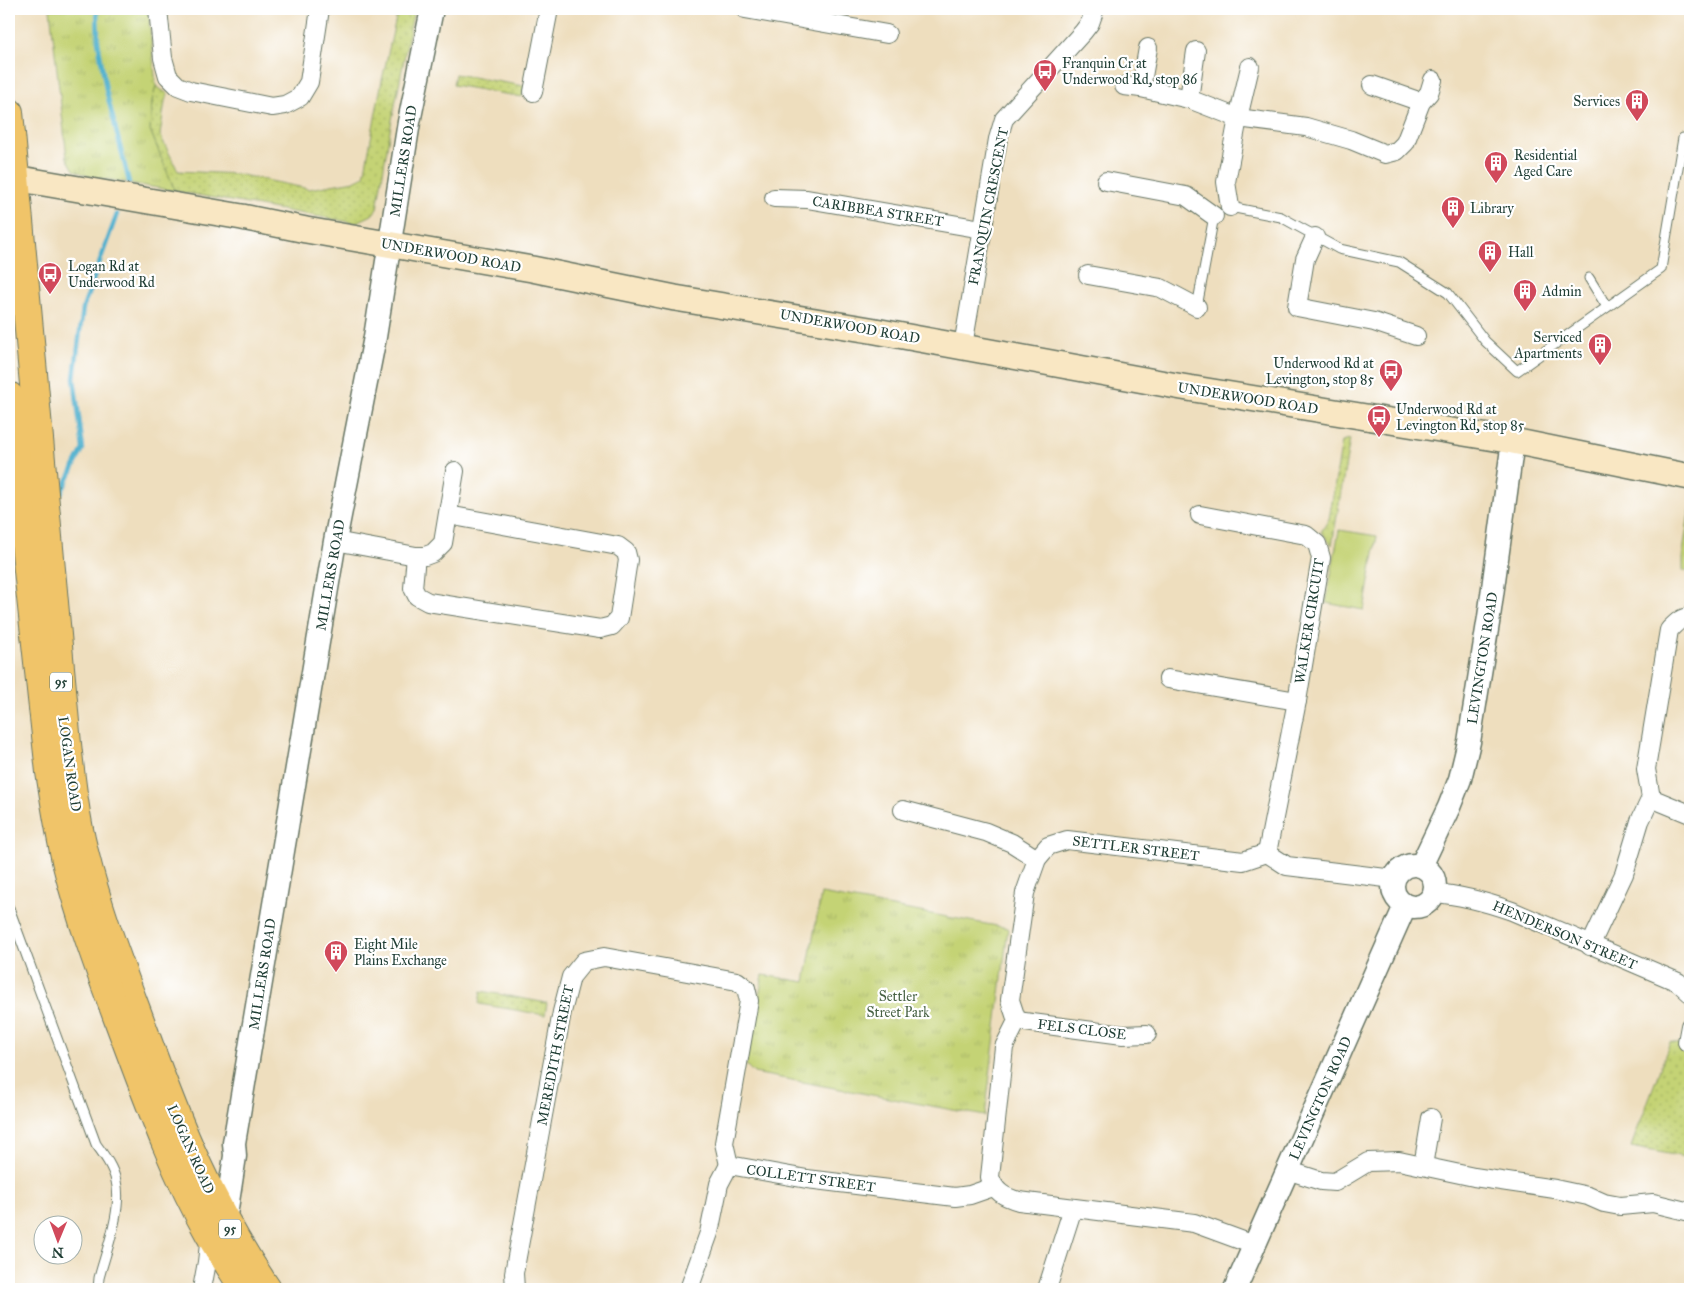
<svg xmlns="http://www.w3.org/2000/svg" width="1699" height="1298" viewBox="0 0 1699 1298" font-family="'IM FELL Great Primer',serif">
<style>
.grass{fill:url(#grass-dots);stroke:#728854}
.park{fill:url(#park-tufts);stroke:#728854}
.pitch{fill:#c4d375;stroke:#728854}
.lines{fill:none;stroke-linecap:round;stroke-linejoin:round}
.stream{stroke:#50b0ce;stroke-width:4.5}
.service-casing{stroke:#677564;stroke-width:11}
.minor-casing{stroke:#677564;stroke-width:20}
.tertiary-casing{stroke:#677564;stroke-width:25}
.secondary-casing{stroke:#677564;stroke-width:28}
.primary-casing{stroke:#677564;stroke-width:30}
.service{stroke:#fff;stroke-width:9}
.minor{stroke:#fff;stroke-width:18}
.tertiary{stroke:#fff;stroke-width:22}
.secondary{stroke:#f9e7c3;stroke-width:25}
.primary{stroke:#f0c469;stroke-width:28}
.labels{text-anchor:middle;stroke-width:4.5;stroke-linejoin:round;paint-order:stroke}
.shield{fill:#fff;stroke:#627771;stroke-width:1}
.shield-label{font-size:12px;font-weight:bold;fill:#1f3d34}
.poi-label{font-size:14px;fill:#1f3d34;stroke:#fff;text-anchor:start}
.street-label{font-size:14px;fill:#1f3d34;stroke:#fff}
.park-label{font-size:14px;fill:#486244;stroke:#fff}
</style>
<defs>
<pattern id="grass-dots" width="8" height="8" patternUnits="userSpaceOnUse" patternTransform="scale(1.25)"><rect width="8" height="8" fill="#c4d375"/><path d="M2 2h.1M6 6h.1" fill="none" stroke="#a8b666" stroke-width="1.8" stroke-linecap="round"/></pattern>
<pattern id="park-tufts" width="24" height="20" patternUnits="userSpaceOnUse" patternTransform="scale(1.25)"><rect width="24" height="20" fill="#c4d375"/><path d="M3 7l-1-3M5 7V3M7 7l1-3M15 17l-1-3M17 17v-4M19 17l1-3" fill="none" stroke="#a8b666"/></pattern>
</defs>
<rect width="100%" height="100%" fill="#fff"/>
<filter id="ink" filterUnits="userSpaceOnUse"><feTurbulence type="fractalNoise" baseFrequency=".02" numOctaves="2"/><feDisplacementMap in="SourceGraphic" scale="10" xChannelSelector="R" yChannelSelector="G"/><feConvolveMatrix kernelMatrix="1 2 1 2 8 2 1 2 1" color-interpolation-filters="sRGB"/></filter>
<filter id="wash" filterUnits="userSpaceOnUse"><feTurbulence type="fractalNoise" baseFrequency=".0096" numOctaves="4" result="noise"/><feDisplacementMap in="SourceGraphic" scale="20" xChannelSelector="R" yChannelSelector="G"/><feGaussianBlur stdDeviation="1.12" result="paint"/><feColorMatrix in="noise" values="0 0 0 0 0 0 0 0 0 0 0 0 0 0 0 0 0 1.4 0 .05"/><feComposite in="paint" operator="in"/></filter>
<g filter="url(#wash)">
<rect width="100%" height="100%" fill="#eedebe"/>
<g class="grass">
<polygon points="398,9 414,9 390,130 377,209 372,215 355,223 175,191 150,130 152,101 156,86 168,94 165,101 160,135 178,171 237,174 309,189 354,181 364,176 382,80"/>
<polygon points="455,74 524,86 522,97 453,85"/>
<polygon points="1350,439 1332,545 1321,532 1329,519 1342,441"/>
<polygon points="1689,512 1690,512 1690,572 1683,570 1683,552"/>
<polygon points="481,991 547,1003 545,1015 479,1004"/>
<polygon points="1670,1042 1690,1046 1690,1158 1631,1147"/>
</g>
<g class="park">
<polygon points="50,9 148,9 156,86 152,101 150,130 175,191 88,176 74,170 67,158"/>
<polygon points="821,894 1008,928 985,1116 754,1073 746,1065 763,975 805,982"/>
</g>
<polygon class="pitch" points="1339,530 1377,536 1364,610 1326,603"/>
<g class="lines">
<g class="stream">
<polyline points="97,9 98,41 106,90 129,182"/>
<polyline points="61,493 83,449 74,378 83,308 117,214"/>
</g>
</g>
</g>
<g filter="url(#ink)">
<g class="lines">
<g class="service-casing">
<g id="service">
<polyline points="1227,209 1230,207 1281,217 1339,249 1399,262 1448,293 1485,341 1517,371 1661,269 1683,138"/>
<polyline points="1589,278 1607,307"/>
<polyline points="1197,307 1214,216 1216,215"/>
<path d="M9,908L96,1144C104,1155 113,1167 116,1181C123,1209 106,1251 99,1278L98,1289"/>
</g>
</g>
<g class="minor-casing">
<g id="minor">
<polyline points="158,9 163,58 168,76 178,86 191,91 272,107 285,105 300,97 309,82 320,9"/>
<polyline points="745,9 887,34"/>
<polyline points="1372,85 1421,102"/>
<polyline points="1124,86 1141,88 1189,99 1238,118 1306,127 1351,140 1385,154 1397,151 1405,143 1421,102 1429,93 1433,80"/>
<polyline points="1141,88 1148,48"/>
<polyline points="533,92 549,9"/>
<polyline points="1189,99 1196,51"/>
<polyline points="1106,181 1186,196 1214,216"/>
<polyline points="774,198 807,199 982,229"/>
<polyline points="1230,207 1226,182 1238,118 1250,67"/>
<polyline points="1315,237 1305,259 1297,307 1374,322 1416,336"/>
<polyline points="1088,275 1161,288 1197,307"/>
<polyline points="963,346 998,139 1004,119 1083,32 1090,23 1095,9"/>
<polyline points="1200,515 1306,535 1317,544 1321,558 1297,701 1267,853"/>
<polyline points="335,541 416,556 425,556 433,553 443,543 455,471"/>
<polyline points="416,556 413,588 417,596 428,602 600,629 612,626 619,618 628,560 626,552 618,546 448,515"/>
<polyline points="1168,679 1297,701"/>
<polyline points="1651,798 1690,814"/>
<polyline points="903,810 986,832 1012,843 1037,859"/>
<path d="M1434,893C1461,895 1486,902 1512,911L1678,982L1690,993"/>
<path d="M1590,946L1624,874L1640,821L1651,798L1646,769L1669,630C1676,623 1681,617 1690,617"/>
<polyline points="1017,1021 1123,1035 1147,1034"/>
<polyline points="1687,1042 1690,1026"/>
<polyline points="1423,1166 1431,1118"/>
<polyline points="1287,1170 1321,1181 1335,1182 1368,1162 1399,1161 1474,1177 1555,1189 1588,1196 1604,1203 1620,1206 1653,1203 1690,1212"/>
<path d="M1254,1245L1194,1223L1019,1201C1004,1197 995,1192 990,1177L1004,1047L1017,1021L1010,1000L1025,893L1037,859L1048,846L1067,840L1243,861L1267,853L1287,866L1394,879"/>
<polyline points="202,1289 207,1262 210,1235"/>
<polyline points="515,1289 514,1273 562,1012 571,977 584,961 604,957 737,981 746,988 749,1001 724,1143 729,1165"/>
<polyline points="689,1289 709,1233 719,1184 729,1165 807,1179 955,1197 970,1195 993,1187"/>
<polyline points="1047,1289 1073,1208"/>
</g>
</g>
<g class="tertiary-casing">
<g id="tertiary">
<circle cx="1414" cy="886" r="21"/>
<polyline points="1421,866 1449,807 1460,779 1469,742 1489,617 1513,441"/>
<polyline points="225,1221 235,1156 234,1143 335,541 375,337 409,122 432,9"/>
<polyline points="1235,1289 1405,906"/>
</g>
</g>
<g class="secondary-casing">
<polyline id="secondary" points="9,177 242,217 306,230 532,269 675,298 870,330 1182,387 1513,441 1690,477"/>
</g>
<g class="primary-casing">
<g id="primary">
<path d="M9,112L67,744C71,780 75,816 84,852C99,914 123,974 145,1034C178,1125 212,1209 267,1289"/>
<path d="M9,396L50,772C55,803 60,835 67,865C81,921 102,976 122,1030C148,1099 173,1170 210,1235C221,1253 233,1271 244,1289"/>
</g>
</g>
<use href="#service" class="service"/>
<use href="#minor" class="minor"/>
<use href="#tertiary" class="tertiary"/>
<use href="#secondary" class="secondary"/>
<use href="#primary" class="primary"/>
</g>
</g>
<defs>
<g id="bus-pin" transform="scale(1.25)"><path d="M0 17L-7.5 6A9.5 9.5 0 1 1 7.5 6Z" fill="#d1495b" stroke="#fff"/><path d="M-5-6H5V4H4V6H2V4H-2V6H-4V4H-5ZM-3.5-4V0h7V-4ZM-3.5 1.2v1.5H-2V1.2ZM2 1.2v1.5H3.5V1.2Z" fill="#fff"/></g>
<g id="building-pin" transform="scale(1.25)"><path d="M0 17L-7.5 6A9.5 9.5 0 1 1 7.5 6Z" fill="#d1495b" stroke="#fff"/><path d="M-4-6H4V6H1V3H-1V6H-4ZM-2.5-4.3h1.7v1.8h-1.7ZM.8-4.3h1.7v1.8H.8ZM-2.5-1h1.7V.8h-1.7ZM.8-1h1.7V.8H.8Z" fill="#fff"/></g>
</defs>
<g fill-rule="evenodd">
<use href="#bus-pin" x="1045" y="71"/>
<use href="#building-pin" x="1637" y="101"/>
<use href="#building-pin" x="1496" y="163"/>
<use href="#building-pin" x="1453" y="208"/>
<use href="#building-pin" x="1490" y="252"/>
<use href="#bus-pin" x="50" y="274"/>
<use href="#building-pin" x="1525" y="291"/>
<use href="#building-pin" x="1600" y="345"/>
<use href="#bus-pin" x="1391" y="371"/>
<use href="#bus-pin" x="1379" y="417"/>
<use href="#building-pin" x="336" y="952"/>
</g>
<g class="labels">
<g class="shield">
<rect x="50" y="672.5" width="22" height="19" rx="4"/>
<rect x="219" y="1219.5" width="22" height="19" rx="4"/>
</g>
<g class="shield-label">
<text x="61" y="686">95</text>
<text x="230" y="1233">95</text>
</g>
<g class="poi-label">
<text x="1062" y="68">Franquin Cr at<tspan x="1062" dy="16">Underwood Rd, stop 86</tspan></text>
<text x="1620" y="106" text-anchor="end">Services</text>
<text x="1514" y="160">Residential<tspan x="1514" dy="16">Aged Care</tspan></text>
<text x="1470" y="213">Library</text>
<text x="1508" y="257">Hall</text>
<text x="68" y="271">Logan Rd at<tspan x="68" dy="16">Underwood Rd</tspan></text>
<text x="1542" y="296">Admin</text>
<text x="1582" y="342" text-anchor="end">Serviced<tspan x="1582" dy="16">Apartments</tspan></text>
<text x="1374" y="368" text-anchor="end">Underwood Rd at<tspan x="1374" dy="16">Levington, stop 85</tspan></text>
<text x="1396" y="414">Underwood Rd at<tspan x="1396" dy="16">Levington Rd, stop 85</tspan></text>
<text x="354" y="949">Eight Mile<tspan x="354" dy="16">Plains Exchange</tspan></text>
</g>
<g class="street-label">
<text transform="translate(403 161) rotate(-81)" y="5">MILLERS ROAD</text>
<text transform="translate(988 206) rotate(-79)" y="5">FRANQUIN CRESCENT</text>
<text transform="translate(878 211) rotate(9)" y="5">CARIBBEA STREET</text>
<text transform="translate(451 255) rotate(10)" y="5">UNDERWOOD ROAD</text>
<text transform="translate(850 326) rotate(10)" y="5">UNDERWOOD ROAD</text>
<text transform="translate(1248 398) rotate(9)" y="5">UNDERWOOD ROAD</text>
<text transform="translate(330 575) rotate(-80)" y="5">MILLERS ROAD</text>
<text transform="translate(1309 621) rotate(-81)" y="5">WALKER CIRCUIT</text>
<text transform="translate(1482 658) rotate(-81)" y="5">LEVINGTON ROAD</text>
<text transform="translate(70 764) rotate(82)" y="5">LOGAN ROAD</text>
<text transform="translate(1136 848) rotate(7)" y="5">SETTLER STREET</text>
<text transform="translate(1565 935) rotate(23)" y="5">HENDERSON STREET</text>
<text transform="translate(262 974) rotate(-81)" y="5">MILLERS ROAD</text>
<text transform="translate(1082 1029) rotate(7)" y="5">FELS CLOSE</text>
<text transform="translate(555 1055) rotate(-79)" y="5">MEREDITH STREET</text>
<text transform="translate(1320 1098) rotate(-66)" y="5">LEVINGTON ROAD</text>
<text transform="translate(191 1149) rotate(66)" y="5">LOGAN ROAD</text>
<text transform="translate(811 1178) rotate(8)" y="5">COLLETT STREET</text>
</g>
<g class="park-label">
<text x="898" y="1001">Settler<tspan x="898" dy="16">Street Park</tspan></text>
</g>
</g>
<rect width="1699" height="1298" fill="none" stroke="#fff" stroke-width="30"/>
<g transform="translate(58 1240) rotate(181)"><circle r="24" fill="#ffffff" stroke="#a5b1ae"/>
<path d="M0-4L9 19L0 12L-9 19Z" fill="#d1495b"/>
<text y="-8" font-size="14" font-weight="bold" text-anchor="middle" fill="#1f3d34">N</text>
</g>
</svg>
